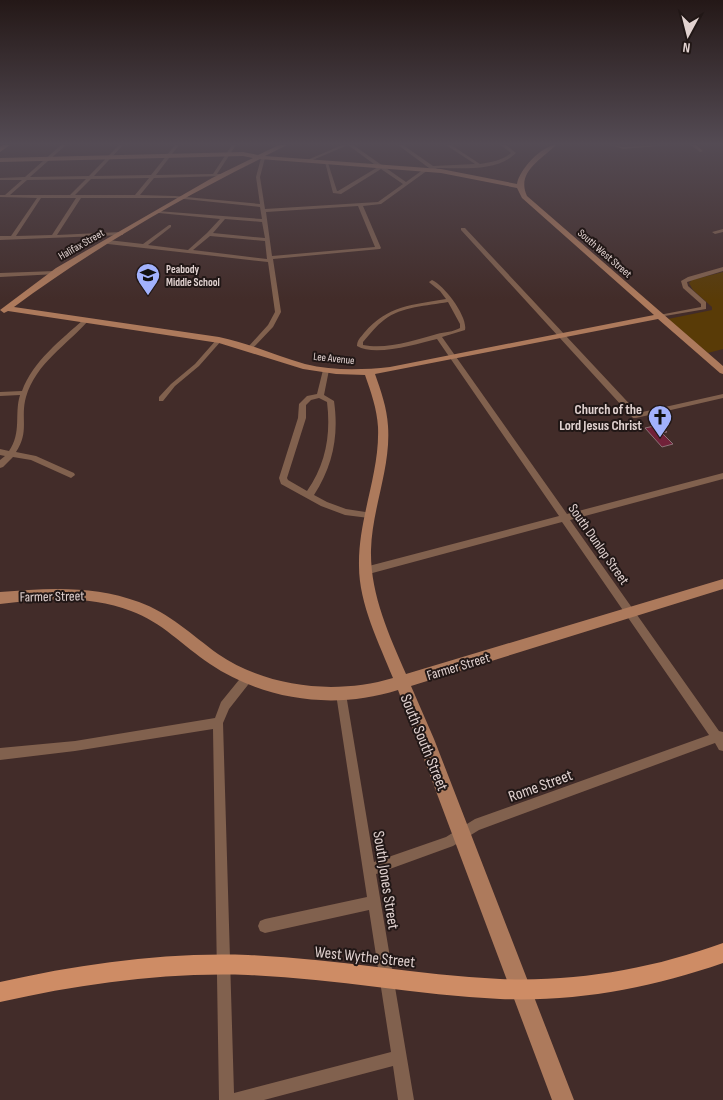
<svg xmlns="http://www.w3.org/2000/svg" width="723" height="1100" viewBox="0 0 723 1100" font-family="'Sofia Sans Condensed',sans-serif">
<style>
.green{fill:#593b07}
.building{fill:#712139;stroke:#8c7277}
.lines{fill:none;stroke-linecap:round;stroke-linejoin:round}
.street{fill:#81614e;fill-rule:evenodd}
.secondary{fill:#ad7a5c;fill-rule:evenodd}
.primary{fill:#ce8c65;fill-rule:evenodd}
.labels{text-anchor:middle;stroke-width:4;stroke-linejoin:round;paint-order:stroke}
.far-street-label{font-size:11px;fill:#e1d2d0;stroke:#211716}
.far-poi-label{font-size:11px;font-weight:bold;fill:#e1d2d0;stroke:#211716;text-anchor:start}
.poi-label{font-size:14px;font-weight:bold;fill:#e1d2d0;stroke:#211716;text-anchor:end}
.street-label{font-size:14px;fill:#e1d2d0;stroke:#211716}
.near-street-label{font-size:16px;fill:#e1d2d0;stroke:#211716}
</style>
<rect width="100%" height="100%" fill="#422c29"/>
<polygon class="green" points="723,272 723,349 708,353 668,319 712,310 712,307 693,290 689,283 692,280"/>
<polygon class="building" points="659,425 667,432 662,433 673,444 662,447 645,428"/>
<g class="lines">
<g class="street">
<path d="M61,145H66L30,177L89,176L119,145H123L94,176L151,175L175,145H179L156,175L213,174L232,145H236L217,174H224V176L154,178L140,195L175,196L260,204L256,177L261,158L263,157L265,158L260,177L265,209L378,202L403,184L381,169L341,194L333,193L325,162L328,163L337,191H338L378,167L348,145H353L406,182L424,169L428,170L381,204L363,206L381,248L380,249L273,259L281,312L273,327L253,348L251,349L248,347L268,325L275,312L268,262L108,244L105,242L108,240L143,244L169,225H171V227L148,245L188,250L207,233L220,219L159,213H157V211L262,219L260,207L175,198H81L57,235L121,232L123,233V235L0,240V236H11L37,198L0,197V195H5L22,180H0V178L25,177ZM149,178L135,195H75L91,179ZM86,179L70,195H10L27,180ZM41,198H76L52,235L16,236ZM358,206L375,247L272,256L266,212ZM225,219L262,222L265,238L213,233ZM210,236L265,241L267,259L193,250Z"/>
<polygon points="342,145 348,145 308,162 305,161"/>
<path d="M398,145H403L433,166L475,164L446,145H451L480,164C492,162 502,161 511,153L501,145H506L516,153C497,172 461,168 437,168L435,170L429,168Z"/>
<polygon points="611,145 623,147 669,145 623,149"/>
<polygon points="691,145 696,145 703,151 700,152"/>
<polygon points="461,228 465,228 638,413 723,394 723,398 636,418 633,418 461,230"/>
<polygon points="723,229 723,232 715,234 712,232"/>
<polygon points="723,267 723,271 687,282 688,286 706,302 706,309 659,317 659,315 701,307 701,304 683,288 681,281 688,277"/>
<polygon points="55,271 57,272 57,274 0,277 0,273"/>
<path d="M432,280C445,286 468,317 465,330L442,337L567,514L723,473V479L570,520L719,731L723,732V751L719,750L715,743L479,830L453,846L376,874L414,1100H398L393,1066L264,1100H219L213,729L75,751L0,760V748L75,741L215,718L221,702L243,675L247,673L251,675L252,678L251,681L229,709L223,723L234,1093L391,1052L369,910L265,933L260,931L258,926L260,921L265,919L367,897L336,694L337,691L341,689L345,691L346,694L374,862L446,837L475,819L709,735L562,522L365,575L362,574L361,571L362,568L365,567L559,516L437,339C416,344 375,357 357,346C357,340 361,337 364,333C388,305 412,305 446,299L440,291L430,283L429,282ZM448,302L460,324V328C453,332 445,332 437,334C415,340 387,350 363,345V342C370,334 376,326 384,320C402,306 427,306 448,302Z"/>
<path d="M84,319L89,320C67,345 36,363 26,397C20,418 30,431 16,452L36,456L74,473L75,475L71,478L31,460L13,457L3,467L0,468V460L5,456L0,455V449L9,451C22,432 14,415 20,395L0,396V392L22,391C33,361 61,340 84,319Z"/>
<polygon points="219,338 222,340 199,366 175,386 163,401 159,401 159,397 171,384 195,364 217,339"/>
<path d="M326,368L329,370L324,395L334,401C339,435 333,466 314,495L327,502L346,509L372,513L373,515L369,518L345,515L321,506L281,484L279,478L298,418L299,404L307,396L317,394L323,370ZM319,398L327,402C331,434 326,464 307,491L288,480L287,478L306,418V405L311,400Z"/>
</g>
<g class="secondary">
<polygon points="3,145 10,145 0,152 0,147"/>
<path d="M279,145H287L265,156L441,169L517,184C519,170 542,145 556,145C541,160 516,172 527,196L723,366V374L720,373L658,319L375,374C381,391 387,408 388,426C391,468 372,508 371,550C370,594 389,635 406,674L723,579V589L411,686L434,739L574,1100H552L398,690C335,710 265,701 210,664C183,646 162,622 131,611C89,595 44,599 0,604V592C47,588 94,585 139,602C169,613 192,635 218,654C268,688 336,695 393,678C379,643 359,604 359,566C358,518 380,474 378,427C377,409 371,392 365,375L336,374L303,369L219,343L8,311L4,313L0,310L56,268L212,178L253,158L243,156L0,162V158L243,152L258,155ZM260,159L441,173L517,188L522,198L654,315L390,367C362,370 333,371 305,364C276,356 249,343 219,337L14,307C90,251 175,201 260,159Z"/>
</g>
<path class="primary" d="M723,943V963C651,988 577,1002 500,999C416,995 332,978 248,975C164,972 81,984 0,1002V982C81,964 164,952 248,955C332,958 416,975 500,979C577,982 651,969 723,943Z"/>
</g>
<linearGradient id="sky" x2="0" y2="1"><stop stop-color="#241817"/><stop offset="0.48" stop-color="#544b54"/><stop offset="1" stop-color="#544b54" stop-opacity="0"/></linearGradient>
<rect width="723" height="299" fill="url(#sky)"/>
<defs>
<g id="school-pin" transform="scale(1.25)"><path d="M0 17L-7.5 6A9.5 9.5 0 1 1 7.5 6Z" fill="#a2b2fd" stroke="#211716"/><path d="M0-5L7-2L0 1L-7-2ZM-4 1L0 2.5L4 1V4Q0 6-4 4Z" fill="#111"/></g>
<g id="church-pin" transform="scale(1.25)"><path d="M0 17L-7.5 6A9.5 9.5 0 1 1 7.5 6Z" fill="#a2b2fd" stroke="#211716"/><path d="M-1.2-6h2.4v3.5h3.3v2.4h-3.3V6h-2.4V-.1h-3.3v-2.4h3.3Z" fill="#111"/></g>
</defs>
<g fill-rule="evenodd">
<use href="#school-pin" x="148" y="275"/>
<use href="#church-pin" x="660" y="417"/>
</g>
<g class="labels">
<g class="far-street-label">
<text transform="translate(81 244) rotate(-30)" y="4">Halifax Street</text>
<text transform="translate(605 253) rotate(41)" y="4">South West Street</text>
<text transform="translate(334 358) rotate(6)" y="4">Lee Avenue</text>
</g>
<g class="far-poi-label">
<text x="166" y="273">Peabody<tspan x="166" dy="13">Middle School</tspan></text>
</g>
<g class="poi-label">
<text x="642" y="414">Church of the<tspan x="642" dy="16">Lord Jesus Christ</tspan></text>
</g>
<g class="street-label">
<text transform="translate(599 544) rotate(55)" y="5">South Dunlop Street</text>
<text transform="translate(52 596) rotate(-1)" y="5">Farmer Street</text>
<text transform="translate(458 666) rotate(-17)" y="5">Farmer Street</text>
</g>
<g class="near-street-label">
<text transform="translate(425 742) rotate(68)" y="6">South South Street</text>
<text transform="translate(540 785) rotate(-20)" y="6">Rome Street</text>
<text transform="translate(387 880) rotate(81)" y="6">South Jones Street</text>
<text transform="translate(365 956) rotate(6)" y="6">West Wythe Street</text>
</g>
</g>
<g transform="translate(688 35) rotate(187)" stroke="#211716" stroke-width="4" paint-order="stroke">
<path d="M0-4L9 19L0 12L-9 19Z" fill="#e1d2d0"/>
<text y="-8" font-size="14" font-weight="bold" text-anchor="middle" fill="#e1d2d0">N</text>
</g>
</svg>
